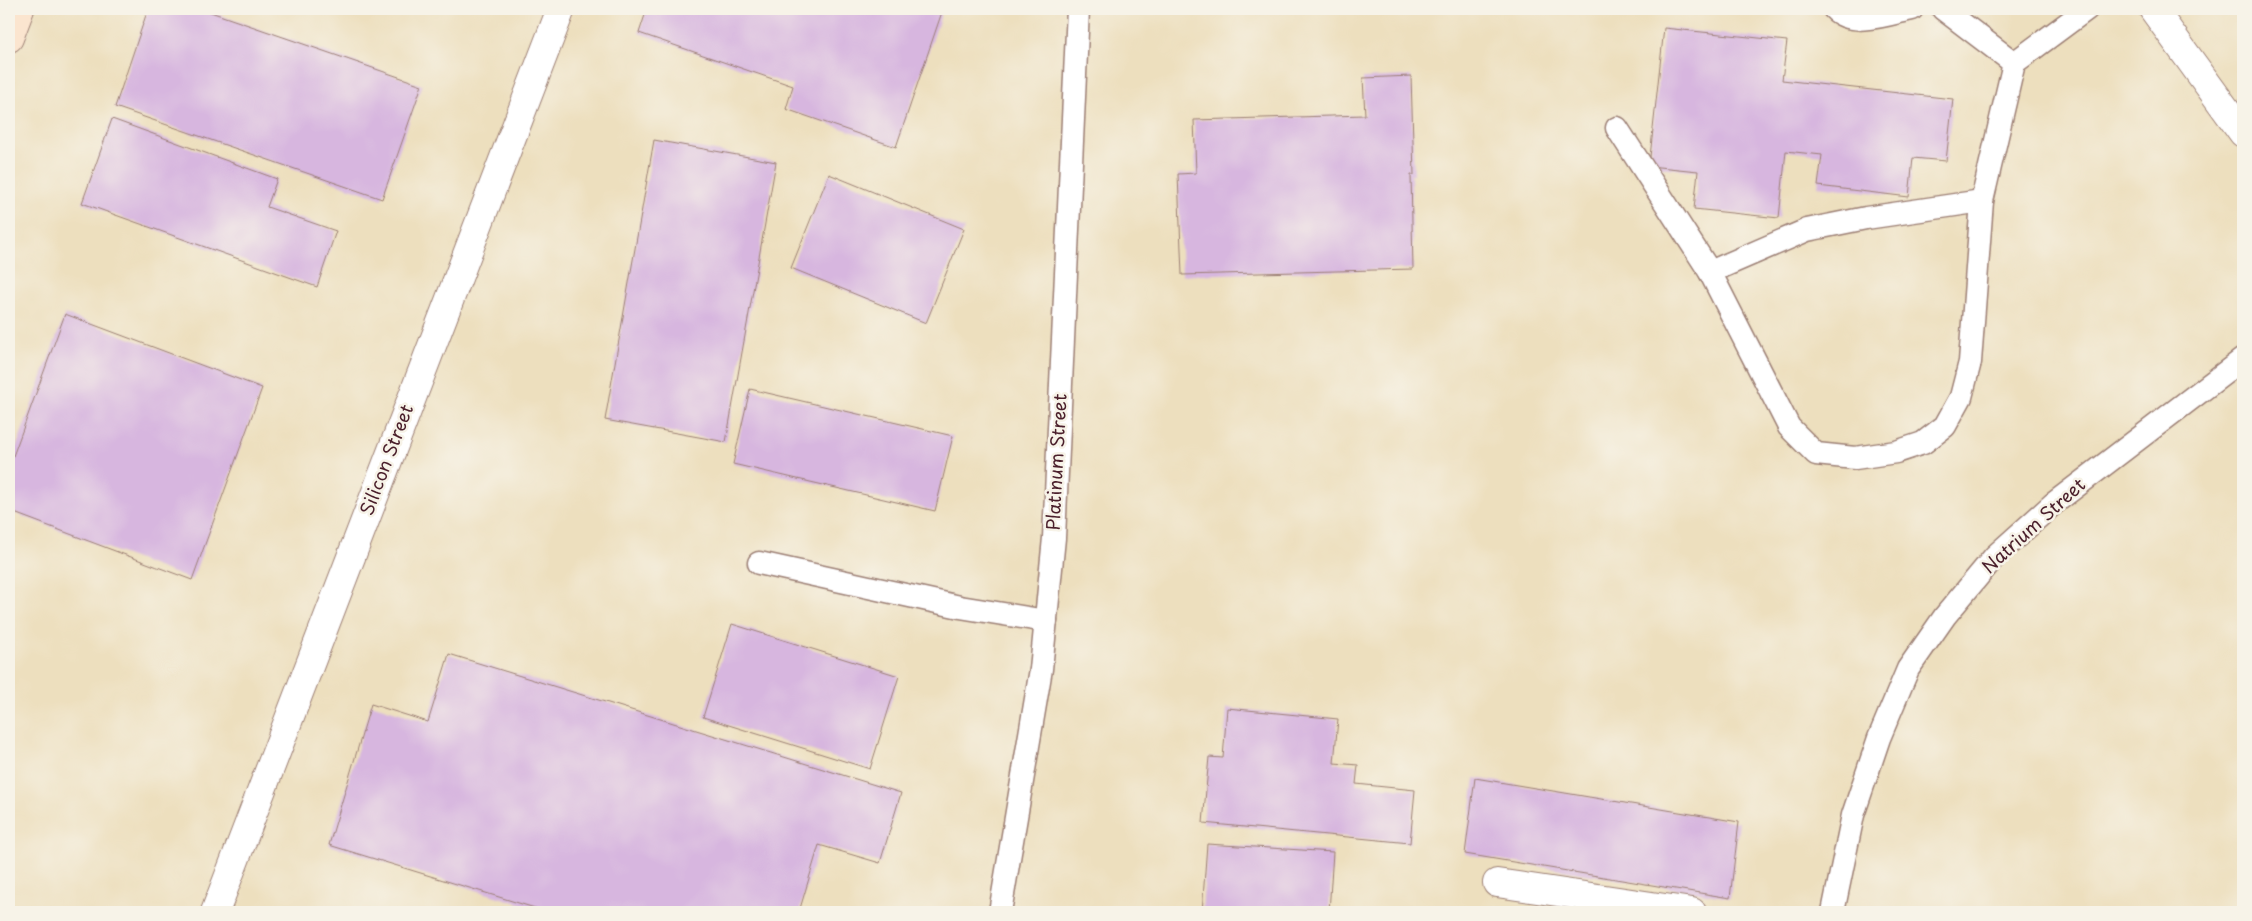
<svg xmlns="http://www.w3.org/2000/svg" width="2252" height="921" viewBox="0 0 2252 921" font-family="'Playpen Sans',sans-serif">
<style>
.building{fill:#d7b6df}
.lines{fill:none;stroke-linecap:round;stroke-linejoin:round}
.lane-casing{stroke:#9c7f74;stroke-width:25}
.street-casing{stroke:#9c7f74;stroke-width:30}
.secondary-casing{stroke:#9c7f74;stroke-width:30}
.lane{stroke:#fff;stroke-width:22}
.street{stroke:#fff;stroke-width:28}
.secondary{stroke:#fbe5cf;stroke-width:28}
.labels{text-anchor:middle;stroke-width:5;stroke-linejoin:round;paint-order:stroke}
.street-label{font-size:18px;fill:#4a1f2b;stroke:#f7f3e8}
</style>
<rect width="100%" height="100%" fill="#f7f3e8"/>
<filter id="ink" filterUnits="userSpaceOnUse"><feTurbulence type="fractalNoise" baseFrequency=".02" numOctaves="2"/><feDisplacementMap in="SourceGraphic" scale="10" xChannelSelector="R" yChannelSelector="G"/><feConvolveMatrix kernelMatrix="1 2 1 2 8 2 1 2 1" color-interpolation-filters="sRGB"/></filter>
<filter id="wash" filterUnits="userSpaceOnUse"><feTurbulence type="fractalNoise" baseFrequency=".0096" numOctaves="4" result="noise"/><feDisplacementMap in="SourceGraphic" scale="20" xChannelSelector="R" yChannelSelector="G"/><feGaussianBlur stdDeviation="1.12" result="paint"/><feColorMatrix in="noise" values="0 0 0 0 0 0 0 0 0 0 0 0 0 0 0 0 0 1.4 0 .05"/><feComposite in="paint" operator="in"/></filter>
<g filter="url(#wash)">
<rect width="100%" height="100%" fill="#eddfbe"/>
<g id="blocks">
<g class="building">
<polygon points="148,9 202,9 422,85 382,199 115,107"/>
<polygon points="647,9 943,9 896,147 786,109 793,86 639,33"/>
<polygon points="1664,28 1787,41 1782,80 1953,99 1946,161 1913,158 1909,197 1818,186 1822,155 1786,151 1779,218 1694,209 1698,171 1649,166"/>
<polygon points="1411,76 1414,175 1411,175 1413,269 1182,275 1178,174 1196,173 1194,120 1365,115 1363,78"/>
<polygon points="112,119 277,179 267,207 336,231 317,287 82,203"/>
<polygon points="654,140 776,162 726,442 605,420"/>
<polygon points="829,174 964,229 926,323 791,268"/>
<polygon points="65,314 262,388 192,580 9,511 9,467"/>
<polygon points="750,389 953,436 935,511 733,464"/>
<polygon points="732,624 899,676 870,769 703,717"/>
<polygon points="449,654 901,793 880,863 819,845 799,912 548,912 329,845 371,704 428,722"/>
<polygon points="1227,708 1338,719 1334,763 1358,765 1356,784 1415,790 1410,843 1203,823 1209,757 1223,758"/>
<polygon points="1475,778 1739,822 1730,898 1465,854"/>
<polygon points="1207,844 1333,852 1329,912 1202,912"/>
</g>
</g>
</g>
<g filter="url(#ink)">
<use href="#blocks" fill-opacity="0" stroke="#9c7f74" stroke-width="1"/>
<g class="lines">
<g class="lane-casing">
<g id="lane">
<path d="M1834,9C1852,28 1889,14 1912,9"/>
<polyline points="1943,9 2014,63"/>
<polyline points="1617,128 1710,272 1789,427 1816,454 1855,458 1896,452 1923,443 1945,426 1961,397 1970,362 1982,201 2014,63 2087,9"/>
<polyline points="1710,272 1807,230 1866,218 1982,201"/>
<polyline points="759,563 960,607 1046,621"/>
<polyline points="1000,912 1041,669 1054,538 1078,9"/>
<polyline points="1833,912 1853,815 1879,738 1908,669 1945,616 1995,556 2053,504 2243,359"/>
</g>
</g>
<g class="street-casing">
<g id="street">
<polyline points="2153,9 2243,133"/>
<polyline points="1497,883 1692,912"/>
<polyline points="215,912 561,9"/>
</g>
</g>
<g class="secondary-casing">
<polyline id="secondary" points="9,38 20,9"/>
</g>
<use href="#lane" class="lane"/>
<use href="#street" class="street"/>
<use href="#secondary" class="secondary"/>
</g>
</g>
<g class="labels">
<g class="street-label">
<text transform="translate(387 460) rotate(-69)" y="6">Silicon Street</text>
<text transform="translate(1057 462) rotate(-87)" y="6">Platinum Street</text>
<text transform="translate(2034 526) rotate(-42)" y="6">Natrium Street</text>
</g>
</g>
<rect width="2252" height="921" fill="none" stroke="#f7f3e8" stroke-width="30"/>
</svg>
